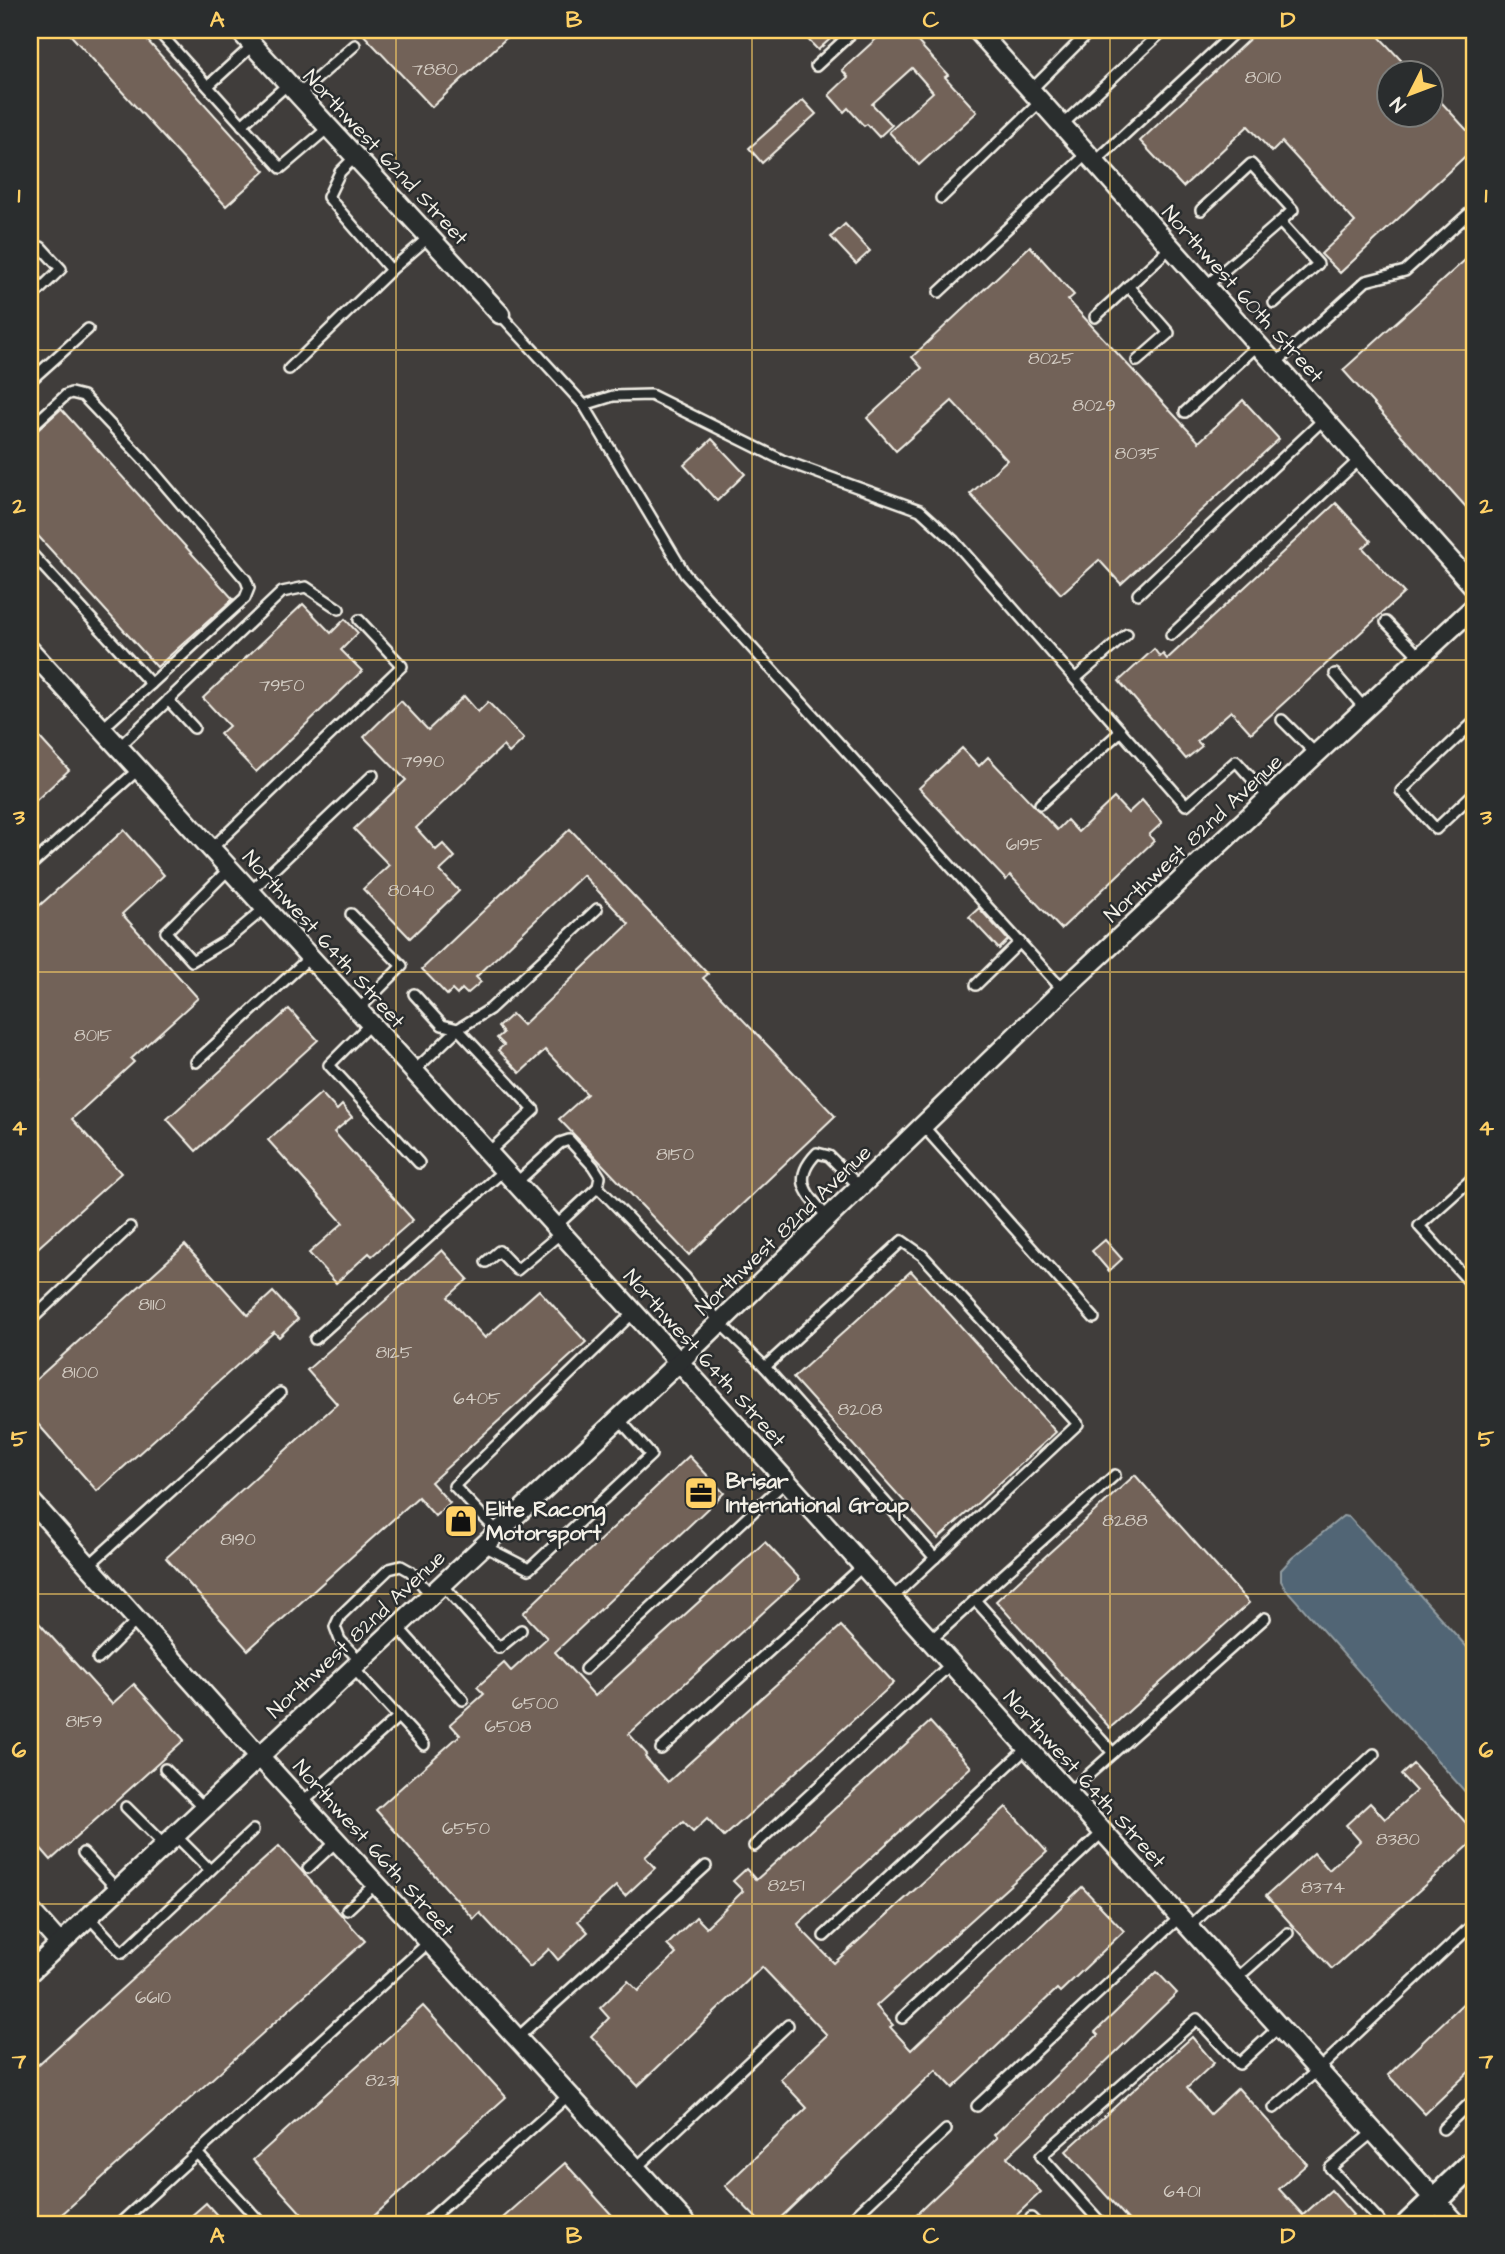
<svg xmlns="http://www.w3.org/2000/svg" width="1505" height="2254" viewBox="0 0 1505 2254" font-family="'Architects Daughter',sans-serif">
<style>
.water{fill:#516574;stroke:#929da2;stroke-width:2}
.building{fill:#726259;stroke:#f4f1e8;stroke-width:2}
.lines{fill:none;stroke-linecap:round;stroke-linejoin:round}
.lane-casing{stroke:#f4f1e8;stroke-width:14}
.street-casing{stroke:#f4f1e8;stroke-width:23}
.secondary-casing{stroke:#f4f1e8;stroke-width:30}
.lane{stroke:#2a2d2e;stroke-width:9}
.street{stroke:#2a2d2e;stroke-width:18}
.secondary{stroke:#2a2d2e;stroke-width:24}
.grid{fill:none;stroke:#ffd166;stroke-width:2;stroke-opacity:0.55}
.labels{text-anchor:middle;stroke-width:5;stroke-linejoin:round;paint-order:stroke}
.number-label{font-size:18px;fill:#d4cdc4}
.street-label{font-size:21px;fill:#f4f1e8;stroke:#2a2d2e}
.poi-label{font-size:21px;font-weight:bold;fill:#f4f1e8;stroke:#2a2d2e;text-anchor:start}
.neatline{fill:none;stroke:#ffd166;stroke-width:2.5}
.grid-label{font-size:23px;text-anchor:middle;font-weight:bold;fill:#ffd166}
</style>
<rect width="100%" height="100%" fill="#403d3b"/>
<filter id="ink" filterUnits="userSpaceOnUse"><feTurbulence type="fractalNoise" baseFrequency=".0143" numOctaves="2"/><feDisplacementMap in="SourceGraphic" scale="14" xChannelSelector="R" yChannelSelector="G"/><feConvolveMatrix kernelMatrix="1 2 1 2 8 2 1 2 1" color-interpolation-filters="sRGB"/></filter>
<g filter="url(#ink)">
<polygon class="water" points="1343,1516 1349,1517 1475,1656 1475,1803 1285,1588 1281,1581 1281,1570 1292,1558"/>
<g class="building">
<polygon points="66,30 138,30 265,171 226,206"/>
<polygon points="359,30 515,30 432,107"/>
<polygon points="799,30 840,30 818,50"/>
<polygon points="886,30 907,30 948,75 945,77 977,112 919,165 889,132 933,92 912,68 872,104 892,125 879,137 867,124 864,126 848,108 844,112 829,95 848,77 842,70"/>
<polygon points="1259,30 1373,30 1414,74 1390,74 1390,116 1432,116 1432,92 1475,139 1475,147 1340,273 1321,254 1355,222 1282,142 1272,152 1248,126 1183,187 1140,141"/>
<polygon points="803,100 816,114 762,163 749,148"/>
<polygon points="845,224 870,251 856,264 831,237"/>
<polygon points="1030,246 1074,295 1068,300 1199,442 1243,400 1279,439 1121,584 1099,560 1061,594 970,494 1007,460 952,401 896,451 867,418 922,368 912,357"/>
<polygon points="1475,251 1475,499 1466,507 1343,370"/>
<polygon points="61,409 233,599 157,667 30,527 30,437"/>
<polygon points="712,439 745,474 717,501 684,465"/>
<polygon points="1336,503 1371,541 1363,548 1404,593 1251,733 1231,711 1197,741 1202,746 1186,759 1119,681 1154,649 1160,657 1163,654 1167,659"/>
<polygon points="303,604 331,633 345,619 358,633 341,650 362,671 256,772 220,734 229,726 203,698"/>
<polygon points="464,696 478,712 488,702 524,739 509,753 503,746 416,828 436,850 443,844 455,857 440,871 459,891 410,938 363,889 389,865 354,829 406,780 364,737 401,701 428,730"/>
<polygon points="30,727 69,770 30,806"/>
<polygon points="962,748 979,766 988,757 1057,830 1067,820 1078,832 1114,798 1128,813 1142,800 1162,823 1149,835 1154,841 1061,929 1010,875 1006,880 919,788"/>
<polygon points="570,829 708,974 703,978 835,1116 689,1255 559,1119 587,1094 545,1050 520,1073 498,1050 504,1045 497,1038 503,1033 498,1027 512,1014 523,1025 629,924 583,875 476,977 481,982 467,994 462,989 457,995 452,990 447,995 422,969"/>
<polygon points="124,830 164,875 122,914 198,998 131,1059 134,1062 72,1119 121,1173 30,1255 30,1090 40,1080 30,1069 30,914"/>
<polygon points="979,908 1008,940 999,949 969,917"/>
<polygon points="289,1009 318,1040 196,1151 167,1119"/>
<polygon points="321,1093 337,1110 342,1105 352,1117 334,1132 413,1220 372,1256 369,1253 336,1283 309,1253 343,1223 268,1140"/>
<polygon points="1105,1240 1122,1259 1109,1271 1092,1251"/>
<polygon points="185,1245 248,1315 273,1292 298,1319 279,1337 274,1332 97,1491 30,1415 30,1385"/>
<polygon points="442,1250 468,1279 448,1297 485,1338 539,1290 586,1342 431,1482 450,1503 435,1516 418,1497 248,1650 166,1558 337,1404 307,1370"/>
<polygon points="911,1271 1056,1432 938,1539 793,1378"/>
<polygon points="689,1456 724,1493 555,1652 595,1696 765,1542 800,1579 629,1734 647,1754 645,1757 668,1782 841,1626 894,1683 724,1837 707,1819 693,1832 683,1822 645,1857 655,1868 625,1896 616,1886 578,1921 588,1932 558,1960 549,1949 530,1967 480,1913 474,1919 376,1810 460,1735 450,1724 484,1694 477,1687 504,1663 511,1671 547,1638 523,1613"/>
<polygon points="1135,1475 1249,1603 1110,1728 996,1601"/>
<polygon points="30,1613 112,1704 134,1684 184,1740 51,1860 30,1836"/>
<polygon points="930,1722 971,1767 798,1924 801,1929 834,1963 1006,1807 1047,1852 876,2006 893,2025 890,2027 911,2050 1082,1887 1124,1931 1060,1992 1057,1989 953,2088 936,2070 774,2224 762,2224 725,2186 807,2108 780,2079 827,2035 762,1967 638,2086 591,2036 609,2018 600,2008 628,1981 638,1991 676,1954 667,1945 696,1917 706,1927 743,1891 733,1881 746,1869 756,1880"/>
<polygon points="1413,1764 1475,1833 1475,1840 1332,1969 1266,1896 1314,1853 1329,1870 1360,1841 1346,1825 1370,1803 1385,1819 1416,1791 1401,1775"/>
<polygon points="279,1846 365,1941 51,2224 30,2224 30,2072"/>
<polygon points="1157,1972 1177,1993 1007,2157 1041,2192 1007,2224 906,2224 997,2138 994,2135 1098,2035 1095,2032"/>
<polygon points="1475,1992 1475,2066 1425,2114 1388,2075"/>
<polygon points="423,2006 506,2097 365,2224 311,2224 253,2160"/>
<polygon points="1192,2037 1214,2063 1187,2088 1210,2114 1238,2088 1307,2164 1279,2189 1303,2215 1331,2190 1353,2215 1343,2224 1132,2224 1066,2151"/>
<polygon points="565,2163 620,2224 496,2224"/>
<polygon points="206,2203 225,2224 182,2224"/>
</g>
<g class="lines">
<g class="lane-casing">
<g id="lane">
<polyline points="157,30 281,168 328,128"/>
<polyline points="816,66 855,30"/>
<polyline points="208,86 253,45"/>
<polyline points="1031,90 1091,30"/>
<polyline points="298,95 355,45"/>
<polyline points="242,125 288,84"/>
<polyline points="1062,125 1164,30"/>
<polyline points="355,157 340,172 328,197 391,270 429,237"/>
<polyline points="1095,162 1237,30"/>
<polyline points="941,198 1041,101"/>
<polyline points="1201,210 1251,164 1293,210 1280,222"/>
<polyline points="30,257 41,247 61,269 30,299"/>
<polyline points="1128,286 1169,333 1137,361"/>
<polyline points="1206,286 1280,222 1318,264 1274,303"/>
<polyline points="939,292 1088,153"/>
<polyline points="500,314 584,405 685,574 1063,990"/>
<polyline points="1095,317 1171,247"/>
<polyline points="1275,364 1366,281 1405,271 1475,208"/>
<polyline points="289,369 391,270"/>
<polyline points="30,381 88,329"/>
<polyline points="584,405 613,396 651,395 782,460 920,510 954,541 1075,679"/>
<polyline points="1185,412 1258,345"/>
<polyline points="30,428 66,395 71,393 83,396 142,458 246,580 249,588 245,598 151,684"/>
<polyline points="30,552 151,684 102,729"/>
<polyline points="1138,594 1324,419"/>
<polyline points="1386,622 1420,657"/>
<polyline points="1127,634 1075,679 1186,805 1236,761 1269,798"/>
<polyline points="1171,635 1360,459"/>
<polyline points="1335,674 1365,709"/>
<polyline points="168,700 194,728"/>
<polyline points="1282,720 1316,754"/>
<polyline points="1475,721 1401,791 1436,829 1475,792"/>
<polyline points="119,747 282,592 306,587 339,609"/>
<polyline points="1040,804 1121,731"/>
<polyline points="211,849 402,666 359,620"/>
<polyline points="30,866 139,769"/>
<polyline points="229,869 166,932 192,961 227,940 265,908"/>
<polyline points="250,892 373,775"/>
<polyline points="351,914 402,966 358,1010"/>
<polyline points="976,985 1020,942"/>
<polyline points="414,994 442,1025 458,1029 490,1009 597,909"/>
<polyline points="370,1024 329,1065 419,1163"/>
<polyline points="196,1062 310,957"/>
<polyline points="414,1071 458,1029 534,1110 488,1153"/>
<polyline points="923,1126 1094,1318"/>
<polyline points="1475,1176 1419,1226 1475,1288"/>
<polyline points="516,1183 560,1143 569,1140 593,1166 600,1177 598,1187"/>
<path d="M828,1218C808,1194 790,1181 817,1153L829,1156L860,1187"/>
<polyline points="555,1227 598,1187 685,1277 720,1323 765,1367 902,1241 922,1255 1078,1424 892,1598"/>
<polyline points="486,1262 499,1251 517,1270 561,1233"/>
<polyline points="30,1321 130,1227"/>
<polyline points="315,1339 504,1170"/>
<polyline points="765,1367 935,1558"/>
<polyline points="498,1532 454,1486 634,1312"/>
<polyline points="484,1546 529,1569 651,1455 619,1419"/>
<polyline points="88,1566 280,1393"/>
<polyline points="442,1584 499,1648 521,1630"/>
<polyline points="975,1600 1115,1475"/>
<polyline points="397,1626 463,1700"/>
<polyline points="930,1641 975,1600 1113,1753"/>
<polyline points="98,1659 137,1620"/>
<polyline points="360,1661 340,1640 335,1627 340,1616 389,1569 401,1566 410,1571 431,1595"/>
<polyline points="353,1668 424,1745"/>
<polyline points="585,1669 786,1481"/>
<polyline points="661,1749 863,1566"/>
<polyline points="165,1769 204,1808"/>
<polyline points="1068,1793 1265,1618"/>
<polyline points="302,1803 398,1717"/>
<polyline points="126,1807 164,1845"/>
<polyline points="175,1835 210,1870"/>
<polyline points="754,1846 951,1664"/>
<polyline points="83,1853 117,1889"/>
<polyline points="308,1868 337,1841"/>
<polyline points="347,1910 376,1883"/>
<polyline points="88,1916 122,1953 253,1830"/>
<polyline points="1189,1927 1374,1754"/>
<polyline points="824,1936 1027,1748"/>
<polyline points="1236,1979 1288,1933"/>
<polyline points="902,2018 1103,1832"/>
<polyline points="517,2038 706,1866"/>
<polyline points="977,2106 1180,1917"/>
<polyline points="1274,2108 1318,2070 1470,1927"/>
<polyline points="1443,2129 1475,2098"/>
<polyline points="1373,2132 1330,2168 1379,2220 1380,2224"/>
<polyline points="197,2153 262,2224"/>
<polyline points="636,2168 788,2025"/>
<polyline points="1031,2218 1037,2224"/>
<polyline points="119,2224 429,1942"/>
<polyline points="424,2224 569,2095"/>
<polyline points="846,2224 946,2130"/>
<polyline points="1102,2224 1041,2156 1197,2019 1239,2064 1279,2027"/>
</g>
</g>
<g class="street-casing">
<g id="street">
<polyline points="239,30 500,314"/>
<polyline points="977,30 1475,588"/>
<polyline points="30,650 679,1362 1457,2224"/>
<polyline points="30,1500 259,1756 687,2224"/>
<polyline points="30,1910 59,1943"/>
<polyline points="30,1972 679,1362 1063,990 1475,606"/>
</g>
</g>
<g class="secondary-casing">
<polyline id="secondary" points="1410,2224 1475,2162"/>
</g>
<use href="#lane" class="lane"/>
<use href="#street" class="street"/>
<use href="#secondary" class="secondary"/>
</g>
</g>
<path class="grid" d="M396,30V2224M752,30V2224M1110,30V2224M30,350H1475M30,660H1475M30,972H1475M30,1282H1475M30,1594H1475M30,1904H1475"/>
<defs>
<g id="office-square" transform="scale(1.75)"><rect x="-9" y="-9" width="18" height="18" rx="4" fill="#ffd166" stroke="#2a2d2e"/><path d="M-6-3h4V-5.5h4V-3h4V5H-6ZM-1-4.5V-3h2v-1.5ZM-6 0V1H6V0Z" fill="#111"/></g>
<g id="shop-square" transform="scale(1.75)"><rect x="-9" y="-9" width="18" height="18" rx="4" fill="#ffd166" stroke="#2a2d2e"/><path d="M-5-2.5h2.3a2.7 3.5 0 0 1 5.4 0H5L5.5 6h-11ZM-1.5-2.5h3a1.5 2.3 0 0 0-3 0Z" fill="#111"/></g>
</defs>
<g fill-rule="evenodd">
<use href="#office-square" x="701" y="1493"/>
<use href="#shop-square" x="461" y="1521"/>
</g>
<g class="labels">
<g class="number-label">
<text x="435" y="75">7880</text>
<text x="1263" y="83">8010</text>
<text x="1051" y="364">8025</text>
<text x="1094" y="411">8029</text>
<text x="1137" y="459">8035</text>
<text x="282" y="691">7950</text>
<text x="423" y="767">7990</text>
<text x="1024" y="850">6195</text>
<text x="411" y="896">8040</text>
<text x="93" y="1041">8015</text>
<text x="675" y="1160">8150</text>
<text x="152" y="1310">8110</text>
<text x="394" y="1358">8125</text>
<text x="80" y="1378">8100</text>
<text x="477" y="1404">6405</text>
<text x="860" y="1415">8208</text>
<text x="1125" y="1526">8288</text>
<text x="238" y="1545">8190</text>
<text x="535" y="1709">6500</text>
<text x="84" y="1727">8159</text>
<text x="508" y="1732">6508</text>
<text x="466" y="1834">6550</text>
<text x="1398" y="1845">8380</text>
<text x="786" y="1891">8251</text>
<text x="1323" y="1893">8374</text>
<text x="153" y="2003">6610</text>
<text x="382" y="2086">8231</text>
<text x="1182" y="2197">6401</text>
</g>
<g class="street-label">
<text transform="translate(386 157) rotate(47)" y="7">Northwest 62nd Street</text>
<text transform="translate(1243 294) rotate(48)" y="7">Northwest 60th Street</text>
<text transform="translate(1193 838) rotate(-43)" y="7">Northwest 82nd Avenue</text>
<text transform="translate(324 939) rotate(48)" y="7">Northwest 64th Street</text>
<text transform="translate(783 1230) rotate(-44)" y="7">Northwest 82nd Avenue</text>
<text transform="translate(705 1358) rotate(48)" y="7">Northwest 64th Street</text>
<text transform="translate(356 1634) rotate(-43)" y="7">Northwest 82nd Avenue</text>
<text transform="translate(1085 1779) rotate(48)" y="7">Northwest 64th Street</text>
<text transform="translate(374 1848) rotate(48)" y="7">Northwest 66th Street</text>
</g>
<g class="poi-label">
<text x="726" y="1488">Brisar<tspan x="726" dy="24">International Group</tspan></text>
<text x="486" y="1516">Elite Racong<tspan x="486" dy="24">Motorsport</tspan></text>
</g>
</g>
<rect width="1505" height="2254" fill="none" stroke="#2a2d2e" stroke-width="77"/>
<g transform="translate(1410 94) rotate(228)"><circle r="33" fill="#2a2d2e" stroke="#7b7b78" stroke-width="2"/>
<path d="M0-5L12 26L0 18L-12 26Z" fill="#ffd166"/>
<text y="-10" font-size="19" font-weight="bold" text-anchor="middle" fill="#f4f1e8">N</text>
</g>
<rect x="38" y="38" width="1428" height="2178" class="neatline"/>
<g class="grid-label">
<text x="217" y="27">A</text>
<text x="574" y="27">B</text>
<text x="931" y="27">C</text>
<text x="1288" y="27">D</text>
<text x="19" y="202">1</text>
<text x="1486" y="202">1</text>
<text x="19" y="513">2</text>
<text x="1486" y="513">2</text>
<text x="19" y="824">3</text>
<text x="1486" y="824">3</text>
<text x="19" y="1135">4</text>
<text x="1486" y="1135">4</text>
<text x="19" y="1446">5</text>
<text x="1486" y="1446">5</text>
<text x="19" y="1757">6</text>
<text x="1486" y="1757">6</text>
<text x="19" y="2068">7</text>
<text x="1486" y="2068">7</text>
<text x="217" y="2243">A</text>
<text x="574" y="2243">B</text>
<text x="931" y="2243">C</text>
<text x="1288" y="2243">D</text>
</g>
</svg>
